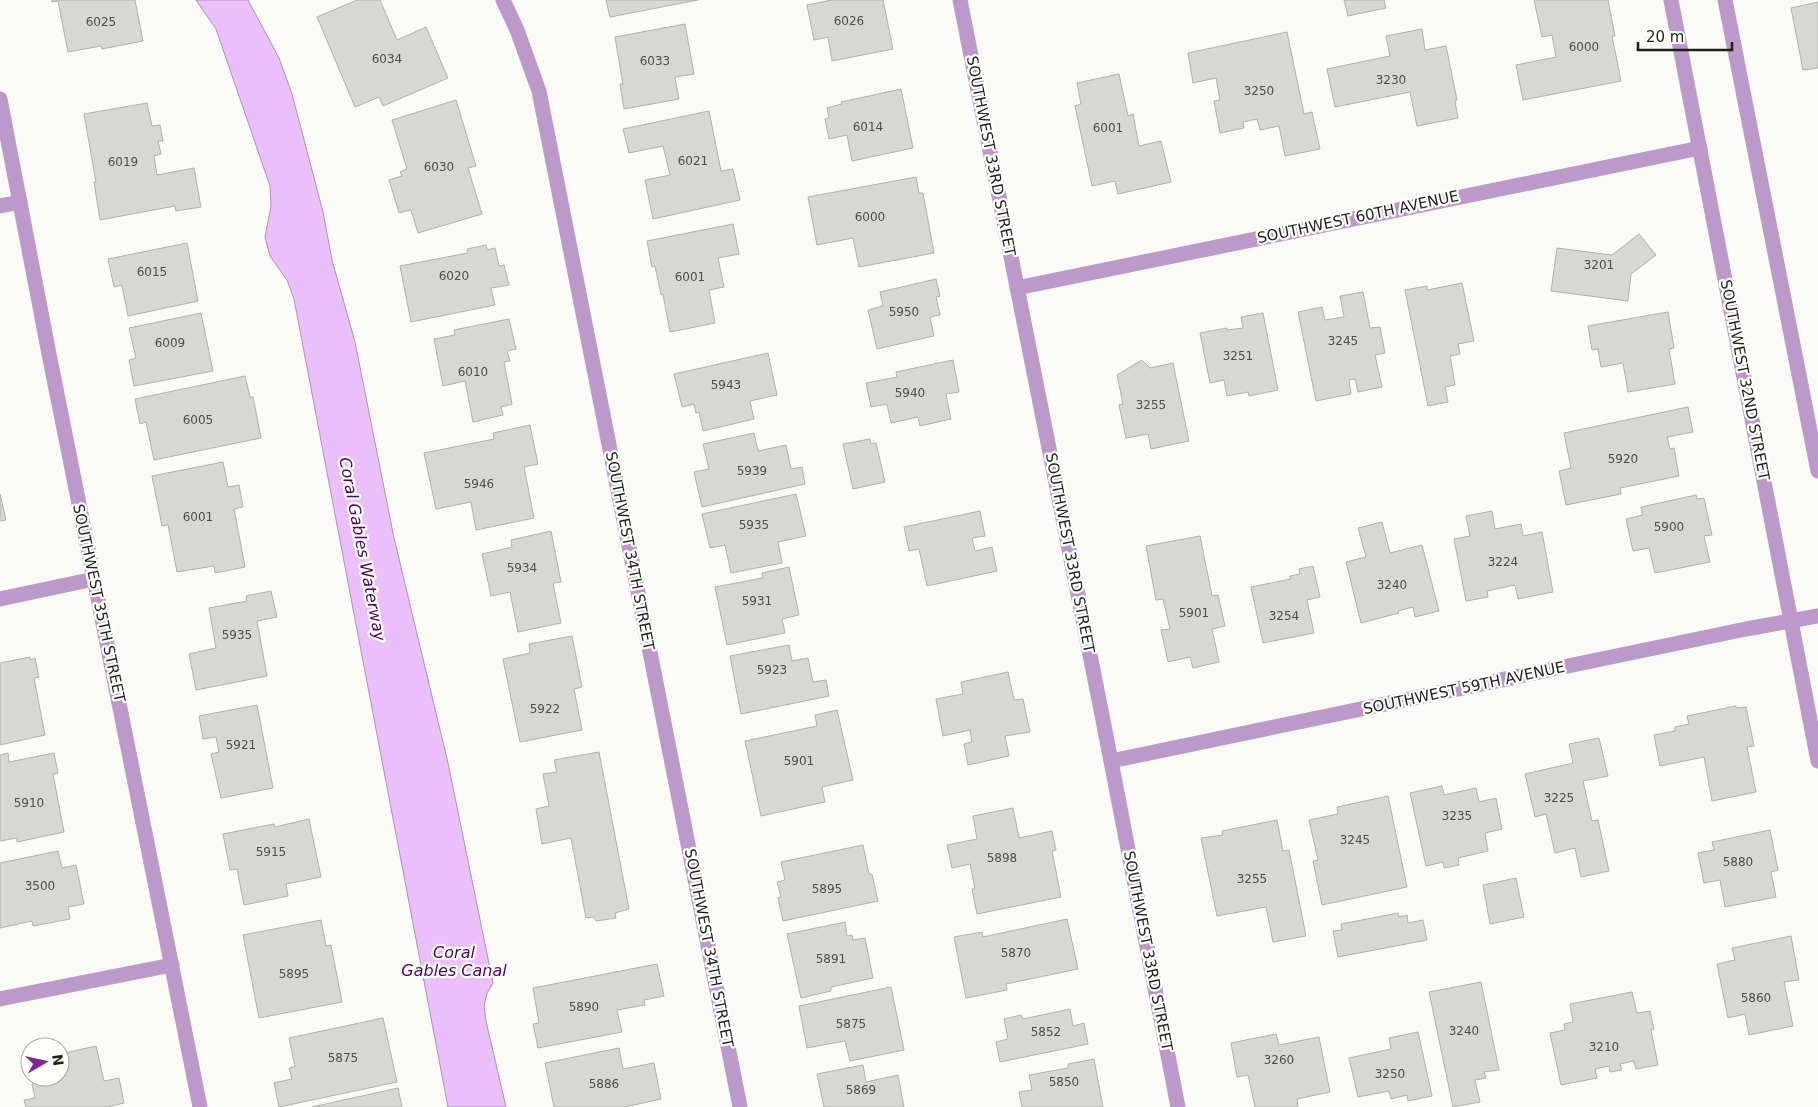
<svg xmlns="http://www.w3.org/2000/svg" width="1818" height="1107" viewBox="0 0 1818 1107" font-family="'DejaVu Sans',sans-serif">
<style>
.water{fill:#ebc0fa;stroke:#ae90b8}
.building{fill:#d7d7d3;stroke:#b0b0ac}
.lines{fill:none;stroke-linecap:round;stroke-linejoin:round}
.minor{stroke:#bd99c9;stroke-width:15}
.labels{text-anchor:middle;stroke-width:4.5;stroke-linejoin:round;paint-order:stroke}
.number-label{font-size:12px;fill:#4d4d4b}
.street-label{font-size:15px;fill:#1f1f1e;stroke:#fffffe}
.water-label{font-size:16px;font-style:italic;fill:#4a035c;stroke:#fffffe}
</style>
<rect width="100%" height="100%" fill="#fafaf6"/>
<polygon class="water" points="196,0 248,0 279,58 292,94 323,212 332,260 355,342 394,538 448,763 493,983 487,993 484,1006 486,1021 506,1107 448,1107 294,299 287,280 270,256 265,237 271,206 270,186 216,29"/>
<g class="building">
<polygon points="52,0 135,0 143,41 102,49 101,46 68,52 58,1 52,2"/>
<polygon points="357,0 380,0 397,40 426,27 448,78 383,106 379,97 355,107 317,17"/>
<polygon points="606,0 698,0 610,17"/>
<polygon points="832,0 883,0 893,49 832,61 828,37 814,40 807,5"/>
<polygon points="1344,0 1384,0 1386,8 1348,16"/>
<polygon points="1534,0 1608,0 1615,36 1612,36 1621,81 1523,100 1516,65 1556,57 1552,35 1542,37"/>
<polygon points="1818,2 1818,68 1803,70 1791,8"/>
<polygon points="685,24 694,74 675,77 679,99 624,109 620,84 623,84 615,37"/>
<polygon points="1422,29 1425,50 1446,46 1457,100 1455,101 1458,118 1417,126 1410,92 1335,107 1327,69 1390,56 1386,36"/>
<polygon points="1287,32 1304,114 1312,112 1320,149 1285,156 1279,126 1260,130 1257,119 1243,122 1244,128 1220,133 1214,101 1220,100 1216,78 1193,83 1188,53"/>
<polygon points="1119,74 1128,116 1133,114 1139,146 1161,141 1171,182 1118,194 1115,181 1092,186 1075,106 1081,104 1077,83"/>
<polygon points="901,89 913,148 852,161 847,135 829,139 825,119 829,118 827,108 842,104 841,102"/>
<polygon points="456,100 476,166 468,168 482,214 418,233 411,210 399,213 389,180 402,176 400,172 407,169 392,120"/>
<polygon points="147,103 152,126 160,125 163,141 158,141 161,154 154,156 157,175 194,168 201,207 176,211 175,206 100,220 94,182 96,182 84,114"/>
<polygon points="709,111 721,171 733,169 740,200 653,219 645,180 670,175 663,146 629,153 623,129"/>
<polygon points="916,177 919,193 923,193 934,253 859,267 853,238 817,245 808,197"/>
<polygon points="733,224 739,254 718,258 724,287 709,290 715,323 670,332 663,294 661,295 655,266 652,267 647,241"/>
<polygon points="1639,234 1656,255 1631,274 1628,301 1551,291 1557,248 1612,255"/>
<polygon points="187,243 198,301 128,316 122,285 114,287 108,259"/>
<polygon points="486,245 487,250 495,248 499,266 504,265 509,285 491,288 495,305 411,322 400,266 468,253 467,249"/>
<polygon points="936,279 940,296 936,297 940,315 930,317 934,336 877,349 868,310 883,306 880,292"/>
<polygon points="1462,283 1474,341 1458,344 1460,354 1450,356 1455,385 1445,387 1448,402 1428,406 1405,290 1427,286 1427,290"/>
<polygon points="1363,292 1370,328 1380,327 1385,353 1375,355 1382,387 1358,392 1355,379 1349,380 1351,394 1316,401 1298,312 1322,307 1325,320 1344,317 1340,296"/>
<polygon points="1668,312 1674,348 1669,349 1675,384 1628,392 1623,363 1601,367 1598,349 1592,350 1588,326"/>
<polygon points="201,313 213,371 134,386 129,360 136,358 129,328"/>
<polygon points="1263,313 1278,390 1249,396 1248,392 1227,396 1224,380 1210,383 1200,333 1227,328 1227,330 1243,328 1241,317"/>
<polygon points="509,319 516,349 507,351 510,361 504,362 512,404 501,407 503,415 473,422 465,381 443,386 434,339 455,335 454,330"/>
<polygon points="768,353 777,395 750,401 754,419 703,431 699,412 696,413 694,404 682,407 674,374"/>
<polygon points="953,360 959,392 946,394 951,419 920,426 918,417 891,423 887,404 871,407 866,383 897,377 896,372"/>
<polygon points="1142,360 1150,368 1173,363 1189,441 1151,449 1148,434 1126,438 1119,405 1123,404 1117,375"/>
<polygon points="245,376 250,397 253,397 261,438 154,460 146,422 140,424 135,399"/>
<polygon points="1688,407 1693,432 1667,437 1670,449 1674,448 1679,476 1620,488 1621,494 1566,505 1559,471 1571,468 1564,433"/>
<polygon points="530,425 538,464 524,467 534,518 476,530 471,502 436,509 424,453 494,439 493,433"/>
<polygon points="754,433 758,451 786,445 791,469 802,467 805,484 702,507 694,472 709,469 703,444"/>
<polygon points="870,439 871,444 876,443 885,482 853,489 843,444"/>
<polygon points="223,462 228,487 239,485 243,507 234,509 245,567 215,573 214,566 177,572 168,525 162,526 152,476"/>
<polygon points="0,494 6,520 0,521"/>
<polygon points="796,494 806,536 778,542 782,563 731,573 725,545 710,548 702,514"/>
<polygon points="1696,495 1697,499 1704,498 1712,535 1704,536 1710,562 1655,573 1649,548 1633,551 1626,519 1643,515 1641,507"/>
<polygon points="980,511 985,536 972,538 975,551 992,547 997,571 927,586 919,549 909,551 904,527"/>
<polygon points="1492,511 1495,529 1521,524 1523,536 1542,532 1553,592 1518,599 1515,585 1487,591 1488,597 1466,601 1454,539 1470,536 1466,516"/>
<polygon points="1382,522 1390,553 1422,545 1439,611 1415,617 1413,607 1398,611 1399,613 1361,623 1346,562 1366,557 1358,528"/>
<polygon points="551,531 561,582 553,583 561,623 518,632 510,592 491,596 482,554 512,547 511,540"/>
<polygon points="1200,536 1212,596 1218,595 1225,626 1212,629 1219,662 1193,668 1190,657 1168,662 1161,630 1170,629 1163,599 1156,600 1146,546"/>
<polygon points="1313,566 1320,597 1307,600 1314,633 1263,643 1251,587 1291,579 1290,576 1300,574 1299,569"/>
<polygon points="789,567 799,615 782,619 785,633 727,645 715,587 763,578 762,573"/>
<polygon points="271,591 277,617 257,621 267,676 196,690 189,654 216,648 209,608 247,601 246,596"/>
<polygon points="572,636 582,687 574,689 582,730 520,742 503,659 530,653 529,644"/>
<polygon points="789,645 792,661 808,658 813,682 826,680 829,696 741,714 730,656"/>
<polygon points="30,657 30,660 35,658 39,677 34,678 45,735 0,745 0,663"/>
<polygon points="1008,672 1014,700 1023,699 1030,732 1005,736 1009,756 968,765 964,744 972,742 970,730 943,736 936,699 963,694 961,682"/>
<polygon points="257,705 273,788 221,798 211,754 219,752 216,737 203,739 199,716"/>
<polygon points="1736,706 1736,708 1746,707 1754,746 1747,747 1756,792 1712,801 1704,757 1660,766 1654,735 1675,731 1675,727 1689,724 1687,716"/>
<polygon points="837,710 853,780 822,787 825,802 761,816 745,741 817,726 815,715"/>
<polygon points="1599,738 1608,776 1583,781 1592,821 1598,820 1609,871 1581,877 1575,848 1555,853 1546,814 1535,817 1525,774 1573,763 1569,744"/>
<polygon points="599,752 629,909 615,913 616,918 596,921 594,917 586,918 571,838 542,844 536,809 549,806 543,774 557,772 554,760"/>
<polygon points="8,753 9,762 54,753 58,773 53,774 64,832 17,842 17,838 0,841 0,755"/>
<polygon points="1442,786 1444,795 1476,788 1479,802 1496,798 1502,829 1485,833 1488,851 1458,858 1459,865 1444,868 1443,862 1426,866 1410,793"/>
<polygon points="1388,796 1407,887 1322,905 1313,861 1318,860 1309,820 1338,814 1337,807"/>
<polygon points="1013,808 1019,838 1052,831 1056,850 1052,851 1061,897 977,914 972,889 975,889 970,864 952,868 947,845 977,839 973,816"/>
<polygon points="309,819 321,877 286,884 288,896 244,905 237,869 230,870 223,834 274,824 275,827"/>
<polygon points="1277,820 1283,851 1289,850 1306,936 1273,942 1266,907 1217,916 1201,838 1223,835 1222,831"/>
<polygon points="1770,830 1778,870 1771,872 1776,897 1725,907 1720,880 1704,883 1698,853 1714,850 1712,842"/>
<polygon points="863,845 869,874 872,874 878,901 783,921 778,898 781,897 777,882 785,880 781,862"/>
<polygon points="58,851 62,868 76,865 84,904 68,907 70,919 33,926 32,921 0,928 0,863"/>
<polygon points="1516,878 1524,917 1490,924 1483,885"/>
<polygon points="1398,913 1399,917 1407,915 1408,923 1423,920 1427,940 1338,957 1333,931 1342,930 1341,924"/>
<polygon points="1067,919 1078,969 1006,984 1007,990 966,998 954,937 982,932 983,937"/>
<polygon points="321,920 326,946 331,945 342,1002 259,1018 243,935"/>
<polygon points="845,922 847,936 852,935 853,940 865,938 873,978 831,987 831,991 801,998 787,934"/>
<polygon points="1791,936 1799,980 1784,982 1793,1026 1749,1035 1745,1014 1728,1018 1717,964 1735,960 1732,948"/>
<polygon points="657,964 664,996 644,1000 645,1005 617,1010 622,1032 538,1048 533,1024 539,1023 533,988"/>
<polygon points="1481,982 1499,1070 1484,1072 1486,1078 1475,1080 1480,1102 1453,1107 1429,992"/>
<polygon points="891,987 904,1050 850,1061 845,1041 807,1048 799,1006"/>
<polygon points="1632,992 1637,1013 1650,1011 1654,1029 1651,1030 1658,1065 1636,1069 1634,1061 1620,1064 1622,1070 1610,1072 1609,1066 1595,1069 1597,1078 1561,1085 1550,1033 1565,1030 1564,1024 1573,1022 1570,1004"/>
<polygon points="1070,1009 1073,1026 1084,1023 1088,1044 1000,1062 996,1042 1008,1039 1004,1019 1021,1015 1023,1019"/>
<polygon points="383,1018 397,1082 279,1107 274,1083 292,1079 289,1068 295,1067 289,1038"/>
<polygon points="1418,1032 1432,1096 1408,1101 1407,1095 1391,1099 1389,1091 1358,1097 1349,1058 1391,1049 1389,1038"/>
<polygon points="1276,1034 1279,1045 1319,1037 1330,1092 1297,1099 1298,1107 1255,1107 1248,1075 1237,1077 1231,1043"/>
<polygon points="96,1046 104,1081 119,1078 124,1103 107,1107 26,1107 24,1100 35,1098 32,1084 37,1083 36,1077 60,1077 60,1054"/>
<polygon points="619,1048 623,1069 654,1063 661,1099 625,1107 554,1107 545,1063"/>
<polygon points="1094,1059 1103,1107 1022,1107 1019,1092 1032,1090 1029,1075 1068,1068 1068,1064"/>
<polygon points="863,1065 866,1082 898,1075 904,1107 824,1107 817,1074"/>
<polygon points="398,1088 402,1107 312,1107"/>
</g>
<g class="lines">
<g class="minor">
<polyline points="503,0 517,30 539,91 740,1107"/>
<polyline points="960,0 1102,715 1178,1107"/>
<polyline points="1671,0 1818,761"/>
<polyline points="1725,0 1818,471"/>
<polyline points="0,99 50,359 200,1107"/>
<polyline points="0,206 20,202"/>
<polyline points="1017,288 1700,148"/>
<polyline points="0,599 94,579"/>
<polyline points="1111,761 1746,629 1818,616"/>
<polyline points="0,999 172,965"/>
</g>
</g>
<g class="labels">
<g class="number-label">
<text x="849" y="25">6026</text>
<text x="101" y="26">6025</text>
<text x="1584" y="51">6000</text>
<text x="387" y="63">6034</text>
<text x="655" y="65">6033</text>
<text x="1391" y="84">3230</text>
<text x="1259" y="95">3250</text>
<text x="868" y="131">6014</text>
<text x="1108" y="132">6001</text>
<text x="693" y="165">6021</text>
<text x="123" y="166">6019</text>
<text x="439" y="171">6030</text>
<text x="870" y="221">6000</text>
<text x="1599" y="269">3201</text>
<text x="152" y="276">6015</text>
<text x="454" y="280">6020</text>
<text x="690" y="281">6001</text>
<text x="904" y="316">5950</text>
<text x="1343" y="345">3245</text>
<text x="170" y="347">6009</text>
<text x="1238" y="360">3251</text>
<text x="473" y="376">6010</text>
<text x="726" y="389">5943</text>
<text x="910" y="397">5940</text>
<text x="1151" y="409">3255</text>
<text x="198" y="424">6005</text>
<text x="1623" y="463">5920</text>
<text x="752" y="475">5939</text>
<text x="479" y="488">5946</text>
<text x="198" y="521">6001</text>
<text x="754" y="529">5935</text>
<text x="1669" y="531">5900</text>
<text x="1503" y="566">3224</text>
<text x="522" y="572">5934</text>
<text x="1392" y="589">3240</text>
<text x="757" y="605">5931</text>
<text x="1194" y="617">5901</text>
<text x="1284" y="620">3254</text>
<text x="237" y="639">5935</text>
<text x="772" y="674">5923</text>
<text x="545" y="713">5922</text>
<text x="241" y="749">5921</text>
<text x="799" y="765">5901</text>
<text x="1559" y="802">3225</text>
<text x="29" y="807">5910</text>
<text x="1457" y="820">3235</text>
<text x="1355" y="844">3245</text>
<text x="271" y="856">5915</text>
<text x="1002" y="862">5898</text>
<text x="1738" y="866">5880</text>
<text x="1252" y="883">3255</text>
<text x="40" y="890">3500</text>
<text x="827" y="893">5895</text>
<text x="1016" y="957">5870</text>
<text x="831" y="963">5891</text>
<text x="294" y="978">5895</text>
<text x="1756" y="1002">5860</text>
<text x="584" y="1011">5890</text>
<text x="851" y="1028">5875</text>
<text x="1464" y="1035">3240</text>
<text x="1046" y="1036">5852</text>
<text x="1604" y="1051">3210</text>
<text x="343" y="1062">5875</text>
<text x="1279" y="1064">3260</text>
<text x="1390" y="1078">3250</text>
<text x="1064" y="1086">5850</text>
<text x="604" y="1088">5886</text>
<text x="861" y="1094">5869</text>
</g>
<g class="street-label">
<text transform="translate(991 156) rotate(79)" y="5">SOUTHWEST 33RD STREET</text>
<text transform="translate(1358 217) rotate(-12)" y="5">SOUTHWEST 60TH AVENUE</text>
<text transform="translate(1745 380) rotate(79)" y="5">SOUTHWEST 32ND STREET</text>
<text transform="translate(630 551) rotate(79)" y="5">SOUTHWEST 34TH STREET</text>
<text transform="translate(1070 553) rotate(79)" y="5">SOUTHWEST 33RD STREET</text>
<text transform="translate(99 603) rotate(78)" y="5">SOUTHWEST 35TH STREET</text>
<text transform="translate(1464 688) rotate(-12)" y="5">SOUTHWEST 59TH AVENUE</text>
<text transform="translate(709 948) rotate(79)" y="5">SOUTHWEST 34TH STREET</text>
<text transform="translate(1148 951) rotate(79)" y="5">SOUTHWEST 33RD STREET</text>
</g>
<g class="water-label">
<text transform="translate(363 549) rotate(79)" y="6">Coral Gables Waterway</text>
<text x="454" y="958">Coral<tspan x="454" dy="18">Gables Canal</tspan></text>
</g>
</g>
<g transform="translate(45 1062) rotate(81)"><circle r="24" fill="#fffffe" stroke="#a5a5a4"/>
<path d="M0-4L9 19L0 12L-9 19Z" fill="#7e2997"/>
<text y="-8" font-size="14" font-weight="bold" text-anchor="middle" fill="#1f1f1e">N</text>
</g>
<path d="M1638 42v8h94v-8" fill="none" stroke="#1f1f1e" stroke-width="2.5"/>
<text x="1646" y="42" font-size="15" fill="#1f1f1e" stroke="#fffffe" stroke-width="4" paint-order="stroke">20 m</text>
</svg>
